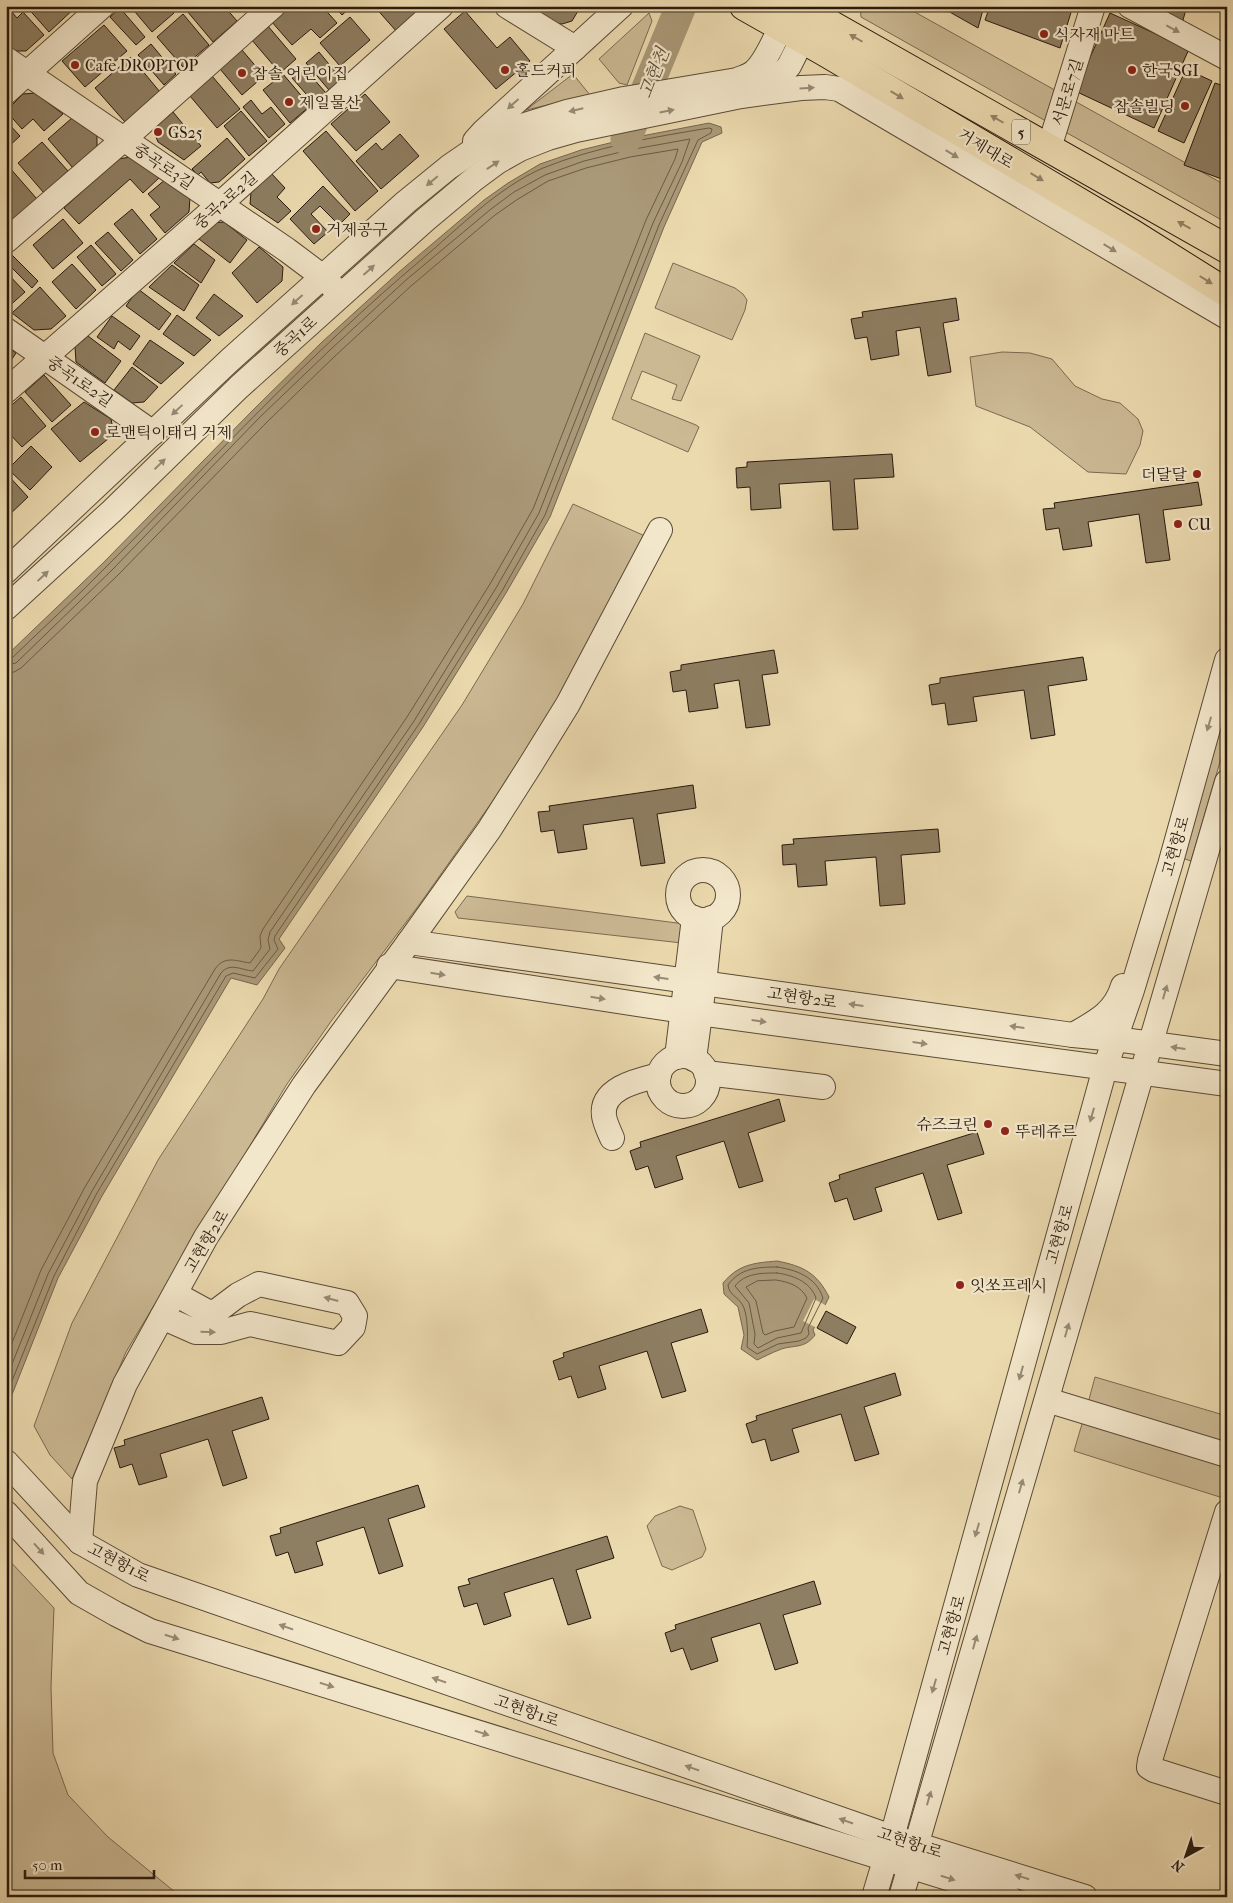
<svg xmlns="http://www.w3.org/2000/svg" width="1233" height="1903" viewBox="0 0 1233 1903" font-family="'IM FELL French Canon','Noto Serif KR',serif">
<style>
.green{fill:#cbb994;stroke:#7a6a51}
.water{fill:#aa9978;stroke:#76664e}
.pier{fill:#ecdaaf}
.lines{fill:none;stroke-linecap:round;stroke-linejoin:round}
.shore{stroke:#6a5a43;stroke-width:1}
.river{stroke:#aa9978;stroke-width:31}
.building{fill:#8e7e62;stroke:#291a0e}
.minor-casing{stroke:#5a4a36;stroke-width:26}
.major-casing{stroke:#291a0e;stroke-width:30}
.minor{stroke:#f3e7cb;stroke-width:24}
.major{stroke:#ecdaaf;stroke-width:28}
.oneway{fill:#988b76}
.oneway2{fill:#948467}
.poi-dot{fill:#8f2418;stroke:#f3e7cb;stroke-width:2}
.labels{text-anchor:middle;stroke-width:4.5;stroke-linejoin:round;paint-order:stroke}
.shield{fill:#f3e7cb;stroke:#665847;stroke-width:1}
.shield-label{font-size:15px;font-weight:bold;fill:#291a0e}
.poi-label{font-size:16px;fill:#291a0e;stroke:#f3e7cb;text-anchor:start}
.street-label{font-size:16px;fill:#291a0e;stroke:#f3e7cb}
.water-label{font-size:18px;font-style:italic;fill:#5d4d38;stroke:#f3e7cb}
</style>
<rect width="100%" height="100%" fill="#ecdaaf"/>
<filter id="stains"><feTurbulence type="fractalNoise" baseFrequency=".004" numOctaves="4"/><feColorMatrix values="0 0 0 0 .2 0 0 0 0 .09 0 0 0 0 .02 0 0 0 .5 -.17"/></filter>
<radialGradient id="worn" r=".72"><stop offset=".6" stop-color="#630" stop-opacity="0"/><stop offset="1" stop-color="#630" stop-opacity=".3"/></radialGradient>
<g class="green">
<polygon points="860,6 904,6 1227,186 1227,223 861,17"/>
<polygon points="649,13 652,21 627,85 619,83 599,59"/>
<polygon points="573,74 590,95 526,110"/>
<polygon points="673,263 735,288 743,294 747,300 745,310 732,340 655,308"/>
<polygon points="645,333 700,356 681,401 672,399 677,385 642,371 631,399 696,425 699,427 688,452 612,419"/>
<polygon points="1002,352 1030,353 1052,359 1075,386 1102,399 1120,403 1138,419 1143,431 1140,445 1126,474 1088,472 1030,427 976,406 970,357"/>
<polygon points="573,504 645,536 570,683 502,788 419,905 332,1020 287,1084 126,1352 72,1479 50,1455 34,1426 72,1323 158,1160 263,999 279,969 462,705 523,604"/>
<polygon points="1227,704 1227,738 1191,861 1182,858"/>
<polygon points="467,896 685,924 682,943 458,918 455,912"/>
<polygon points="1095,1377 1227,1416 1227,1448 1087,1407"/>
<polygon points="1084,1417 1227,1462 1227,1486 1223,1498 1074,1451"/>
<polygon points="680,1506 693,1510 706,1549 702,1557 672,1570 662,1566 647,1526 655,1516"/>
<polygon points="6,1557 54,1608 51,1687 53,1753 68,1795 108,1837 181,1897 6,1897"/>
</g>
<g class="water">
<polygon points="709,123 721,127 722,133 702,142 664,227 550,517 506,593 423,727 279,939 285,948 257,985 231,978 102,1196 58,1278 6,1410 6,656 104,562 253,410 322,342 399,272 484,200 508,183 540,164 581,150 626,139"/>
<path d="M777,1261C803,1266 817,1273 829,1297L813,1330L815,1335C804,1350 793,1344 779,1350C771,1353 764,1357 757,1360L741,1349L744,1335L738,1307L724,1294L723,1283C739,1264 754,1263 777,1261Z"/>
</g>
<polygon class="pier" points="814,1299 827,1306 817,1328 803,1321"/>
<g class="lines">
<g class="shore">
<path d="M6,659L12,658C44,627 78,596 109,564C212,461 310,353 421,260C459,228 497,188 543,168C595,147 654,137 709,128L712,129L711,133L698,140L659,225L545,515L502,591L419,724L275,936L274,940L278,949L255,978L233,973L226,976L97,1193L54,1276L6,1396"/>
<path d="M6,665L16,663L112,570L260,417L330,350L406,280L491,209L514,192L545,175L584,161L629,150L690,139L682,162L653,223L539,513L496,588L414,721L270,932L268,940L270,949L253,971C241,970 230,962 221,973L92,1191L48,1274L6,1379"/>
<path d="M6,673L14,672L21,668L118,575L266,423L335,356L411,286L495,215L518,199L548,181L586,168L630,157L678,149L675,159L646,220L533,509L490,584L407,717L263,929L260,936L261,948L250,963C236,961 225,955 215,969L85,1187L41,1270L6,1358"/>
<path d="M777,1267C797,1270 816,1277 823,1298L808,1328L809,1334L806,1338L799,1341L778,1344L757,1354L747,1347C748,1336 748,1313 742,1304C737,1296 729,1295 728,1285C740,1268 758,1267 777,1267Z"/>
<path d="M777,1273C792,1275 810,1281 816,1298L801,1333L777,1338L758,1348L754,1344L755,1334L749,1303L735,1286C745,1273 762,1273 777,1273Z"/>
<path d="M776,1280C789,1282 801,1286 807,1298L794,1327L775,1331L765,1335L763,1333L756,1301L746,1287L757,1281Z"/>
</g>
<polyline class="river" points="626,139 681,6"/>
</g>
<g class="building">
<polygon points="26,6 77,6 49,32"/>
<polygon points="130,6 169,6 174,13 152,32"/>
<polygon points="193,6 224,6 237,21 213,42 187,11"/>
<polygon points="288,6 322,6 337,23 320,38 311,29 292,45 271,21"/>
<polygon points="334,6 352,6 342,15"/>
<polygon points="374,6 427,6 397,32"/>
<polygon points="528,6 581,6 572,21 562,24 555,23"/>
<polygon points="939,6 984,6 978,28"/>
<polygon points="990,6 1073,6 1060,48 985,20"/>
<polygon points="1155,6 1187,6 1181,27"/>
<polygon points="1210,6 1227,6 1227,12"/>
<polygon points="120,8 145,37 136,45 110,17"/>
<polygon points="465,11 497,48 510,37 530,61 496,89 444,29"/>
<polygon points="12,12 17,18 23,12 44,35 26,51 15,51 6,42 6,17"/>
<polygon points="1110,13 1189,49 1154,128 1075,91"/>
<polygon points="183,14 209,45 183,67 157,37"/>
<polygon points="350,17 370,40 340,66 320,43"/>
<polygon points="104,25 127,51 85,87 62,61"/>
<polygon points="267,25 296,59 280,73 251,39"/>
<polygon points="151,44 176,74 164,85 138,55"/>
<polygon points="242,50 264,76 242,95 220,69"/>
<polygon points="319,52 342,80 329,90 306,63"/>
<polygon points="131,57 160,92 125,122 95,88"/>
<polygon points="304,68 326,93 314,103 292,78"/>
<polygon points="1186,69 1212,81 1184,143 1158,131"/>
<polygon points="283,74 310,106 290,123 263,90"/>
<polygon points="212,76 240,109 217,128 190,96"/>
<polygon points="1215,83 1227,87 1227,181 1184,165"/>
<polygon points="35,93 63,114 44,131 33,119 22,129 6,111 23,94"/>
<polygon points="365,94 390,122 356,151 331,124"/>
<polygon points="251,100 262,114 271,107 285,124 269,138 243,107"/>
<polygon points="241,111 267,141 249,156 224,126"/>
<polygon points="173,112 201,146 184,160 158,142 153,129"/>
<polygon points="72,118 97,135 97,147 73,168 48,139"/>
<polygon points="6,121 20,136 6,149"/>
<polygon points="326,131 378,191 355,211 303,151"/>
<polygon points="400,134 419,156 381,189 356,161 376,143 382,150"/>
<polygon points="227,138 245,159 219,182 210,183 201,172 198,175 192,169"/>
<polygon points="42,142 68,171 44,193 18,163"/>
<polygon points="131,157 160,177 143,193 130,179 79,224 64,208 118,159"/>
<polygon points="9,167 37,199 14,220 6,211 6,170"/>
<polygon points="271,173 285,188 277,197 291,211 278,223 250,204 251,192"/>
<polygon points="166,179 190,197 189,212 165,233 150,215 160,207 148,194"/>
<polygon points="323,186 350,214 339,225 320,206 311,214 328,232 314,244 290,219"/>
<polygon points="132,209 157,239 140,254 114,224"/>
<polygon points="63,219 83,243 53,269 33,245"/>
<polygon points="224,222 247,240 230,263 199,239 211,223"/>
<polygon points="108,232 133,260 121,271 95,243"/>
<polygon points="194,244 215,260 201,283 174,263"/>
<polygon points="91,245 116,274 102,286 77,257"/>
<polygon points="259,247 283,267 282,281 257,303 232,273"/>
<polygon points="10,253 38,281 32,288 6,262 6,257"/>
<polygon points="72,264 96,290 76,309 52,282"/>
<polygon points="172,265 199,285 184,311 149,287"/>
<polygon points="6,272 25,292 6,309"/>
<polygon points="40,287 66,316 51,329 34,330 12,313"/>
<polygon points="138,289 171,314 159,330 126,306"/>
<polygon points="214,294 243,316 219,336 196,318"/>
<polygon points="956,298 959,320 943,323 951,372 928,376 920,327 896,331 899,355 871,360 867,337 855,339 851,319 863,317 862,312"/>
<polygon points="177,315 211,340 194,356 163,334"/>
<polygon points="112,316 140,336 130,350 118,341 114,349 97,337"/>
<polygon points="88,336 121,361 105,383 76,362 75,347"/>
<polygon points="150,340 184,363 161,384 133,364"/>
<polygon points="6,346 16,353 6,368"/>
<polygon points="132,367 158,387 144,402 132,403 114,390"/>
<polygon points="44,375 71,405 52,422 25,392"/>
<polygon points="21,397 46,426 22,447 6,430 6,410"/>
<polygon points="84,402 111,419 114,434 80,462 51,429"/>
<polygon points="31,446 52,467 30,490 8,469"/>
<polygon points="892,454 894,477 854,479 858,529 833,530 830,481 779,484 781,508 751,510 750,487 737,488 736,468 747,467 747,462"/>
<polygon points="6,473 28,497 7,517 6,516"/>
<polygon points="1198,482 1202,505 1163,510 1170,560 1146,563 1139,514 1088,522 1092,546 1063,550 1059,528 1046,530 1043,509 1055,508 1054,503"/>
<polygon points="774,650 778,673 762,675 770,725 746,728 739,680 714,684 718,708 689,712 686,690 673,692 670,672 681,670 681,665"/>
<polygon points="1083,657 1087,680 1048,686 1055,735 1031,739 1024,690 973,697 977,721 948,725 945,703 932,705 929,685 940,683 940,678"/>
<polygon points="693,785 696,808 657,814 665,863 641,866 633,818 583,825 587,849 558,853 554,830 541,832 538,812 550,811 549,806"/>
<polygon points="938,829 940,852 901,855 905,904 880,906 876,857 825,861 827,885 798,887 796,864 783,865 782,845 794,844 793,839"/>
<polygon points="779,1099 785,1121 748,1133 763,1181 739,1188 724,1141 676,1156 683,1179 655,1188 648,1166 636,1170 630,1151 641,1147 640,1142"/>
<polygon points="977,1132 984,1154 947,1165 962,1213 938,1220 923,1173 875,1188 882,1211 854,1220 847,1198 835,1202 829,1183 840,1179 839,1175"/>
<polygon points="701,1309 708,1332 671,1343 686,1391 662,1398 647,1351 599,1366 606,1389 578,1398 571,1376 559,1380 553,1361 564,1357 563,1353"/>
<polygon points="826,1311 856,1327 847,1344 817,1328"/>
<polygon points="895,1373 901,1395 864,1407 879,1454 855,1461 841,1414 792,1429 799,1452 771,1461 765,1439 752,1443 746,1424 757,1420 756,1416"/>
<polygon points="262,1397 269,1419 232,1431 247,1478 223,1486 208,1439 160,1454 167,1477 139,1485 132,1464 120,1468 114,1448 125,1445 124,1440"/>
<polygon points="418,1485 425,1507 388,1519 403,1566 379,1574 364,1527 316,1542 323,1565 295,1573 288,1552 276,1556 270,1536 281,1533 280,1528"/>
<polygon points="607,1536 614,1558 576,1570 591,1618 568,1625 553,1578 504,1593 511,1616 484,1625 477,1603 464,1607 458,1587 470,1584 468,1579"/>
<polygon points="814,1581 821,1604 783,1615 798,1663 775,1670 760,1623 711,1638 718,1661 691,1670 683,1648 671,1652 665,1633 676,1629 675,1625"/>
</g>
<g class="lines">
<g class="minor-casing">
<g id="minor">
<polyline points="507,6 575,48"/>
<polyline points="1130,6 1227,58"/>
<polyline points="6,59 287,250 323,277 333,287"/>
<polyline points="754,90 778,78 789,66 811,22"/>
<polyline points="6,92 102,6"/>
<polyline points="475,141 484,131 621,6"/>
<polyline points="1049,148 1093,6"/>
<polyline points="6,241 124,139 273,6"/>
<polyline points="6,330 153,433"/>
<polyline points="6,391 220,204 441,6"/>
<path d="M6,571L230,360L406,202L449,167L484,143L522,126L567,112L624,99L737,80C744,77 750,76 755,71C769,58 780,27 788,10"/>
<polyline points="6,608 112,511 239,387 425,220 474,179 497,162 520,149 548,138 576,130 741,96 801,88 825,87 839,89 1227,317"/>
<circle cx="703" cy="895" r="25"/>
<polyline points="409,942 1073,1035 1115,1039 1227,1054"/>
<polyline points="389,966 683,1011 1227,1084"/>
<path d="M1073,1035C1096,1022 1115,1013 1123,986"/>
<circle cx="683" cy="1081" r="25"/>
<polyline points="677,1057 694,918"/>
<polyline points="694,1059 704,984 711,918"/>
<polyline points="706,1073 823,1087"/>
<path d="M612,1138C609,1131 605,1123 604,1116C600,1088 639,1080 659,1075"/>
<polyline points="162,1317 196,1332 221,1332 250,1324 338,1343 353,1327 355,1316 347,1303 259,1284 238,1295 214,1313 206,1311 175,1294"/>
<polyline points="1047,1400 1227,1455"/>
<polyline points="6,1462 80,1542 138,1575 892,1837 1085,1897"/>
<polyline points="1227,1512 1150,1760 1149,1767 1154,1770 1227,1793"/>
<polyline points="6,1513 79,1593 116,1614 150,1631 1009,1897"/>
<polyline points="80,1542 85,1481 125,1384 206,1237 304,1085 409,942 489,830 531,764 568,704 660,530"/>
<polyline points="874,1897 892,1837 1105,1068 1132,990 1170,865 1227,660"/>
<polyline points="901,1897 1227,782"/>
</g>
</g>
<g class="major-casing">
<g id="major">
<polyline points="744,6 825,52 1133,234 1227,293"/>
<polyline points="798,6 1227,249"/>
</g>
</g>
<use href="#minor" class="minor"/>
<use href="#major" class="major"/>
</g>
<defs><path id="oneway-solid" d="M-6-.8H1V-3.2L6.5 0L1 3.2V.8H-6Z" transform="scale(1.25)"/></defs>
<g class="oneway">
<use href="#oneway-solid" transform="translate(1173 29) rotate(28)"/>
<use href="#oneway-solid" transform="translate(807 88) rotate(-3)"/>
<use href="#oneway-solid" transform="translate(513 104) rotate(138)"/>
<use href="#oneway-solid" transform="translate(576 110) rotate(167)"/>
<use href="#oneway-solid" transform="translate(667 111) rotate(-11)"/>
<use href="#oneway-solid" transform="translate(952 154) rotate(31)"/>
<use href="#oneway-solid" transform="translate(493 165) rotate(-34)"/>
<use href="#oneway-solid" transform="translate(432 181) rotate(140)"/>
<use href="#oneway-solid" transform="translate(1110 248) rotate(31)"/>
<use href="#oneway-solid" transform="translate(369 270) rotate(-42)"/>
<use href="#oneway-solid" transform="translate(297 300) rotate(138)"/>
<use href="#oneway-solid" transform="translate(177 410) rotate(137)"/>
<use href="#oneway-solid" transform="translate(160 464) rotate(-44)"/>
<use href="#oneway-solid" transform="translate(43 576) rotate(-43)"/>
<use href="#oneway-solid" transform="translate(1209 724) rotate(106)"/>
<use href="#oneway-solid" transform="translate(438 974) rotate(9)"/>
<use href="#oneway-solid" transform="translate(661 978) rotate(-172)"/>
<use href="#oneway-solid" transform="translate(1165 992) rotate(-74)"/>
<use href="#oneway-solid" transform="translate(598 998) rotate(9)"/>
<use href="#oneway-solid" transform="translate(856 1005) rotate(-172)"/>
<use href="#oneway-solid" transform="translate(759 1021) rotate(8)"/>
<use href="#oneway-solid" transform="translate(1017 1027) rotate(-172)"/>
<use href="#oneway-solid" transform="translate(920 1043) rotate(8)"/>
<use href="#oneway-solid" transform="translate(1178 1048) rotate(-172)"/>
<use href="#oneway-solid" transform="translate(1092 1115) rotate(106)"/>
<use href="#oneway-solid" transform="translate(331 1299) rotate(-165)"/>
<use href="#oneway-solid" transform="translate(1067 1330) rotate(-74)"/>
<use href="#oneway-solid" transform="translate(208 1332) rotate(1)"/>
<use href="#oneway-solid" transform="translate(1021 1373) rotate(106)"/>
<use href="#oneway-solid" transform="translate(1021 1486) rotate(-74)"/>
<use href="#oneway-solid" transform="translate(977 1530) rotate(106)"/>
<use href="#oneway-solid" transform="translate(39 1549) rotate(48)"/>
<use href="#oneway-solid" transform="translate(286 1627) rotate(-161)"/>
<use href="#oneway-solid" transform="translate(172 1637) rotate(17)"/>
<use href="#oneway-solid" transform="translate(975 1642) rotate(-74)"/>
<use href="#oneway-solid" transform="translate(439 1680) rotate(-161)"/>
<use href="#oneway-solid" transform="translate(327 1685) rotate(17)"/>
<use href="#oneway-solid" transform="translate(934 1686) rotate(106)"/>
<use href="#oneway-solid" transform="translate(482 1733) rotate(17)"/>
<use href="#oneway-solid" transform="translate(692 1768) rotate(-161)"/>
<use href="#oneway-solid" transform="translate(929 1798) rotate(-74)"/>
<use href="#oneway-solid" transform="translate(846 1821) rotate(-161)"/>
<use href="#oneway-solid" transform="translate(1022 1877) rotate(-163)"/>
<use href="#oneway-solid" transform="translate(948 1878) rotate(17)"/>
</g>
<g class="oneway2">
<use href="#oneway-solid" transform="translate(856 38) rotate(-150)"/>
<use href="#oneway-solid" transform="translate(897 95) rotate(31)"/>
<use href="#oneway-solid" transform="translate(997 119) rotate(-150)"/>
<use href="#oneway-solid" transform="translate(1037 177) rotate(31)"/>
<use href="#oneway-solid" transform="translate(1184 225) rotate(-151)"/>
<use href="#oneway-solid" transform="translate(1206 280) rotate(32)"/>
</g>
<g class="poi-dot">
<circle cx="1044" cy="34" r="5"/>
<circle cx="75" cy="65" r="5"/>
<circle cx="505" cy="70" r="5"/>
<circle cx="1132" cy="70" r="5"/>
<circle cx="242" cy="73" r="5"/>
<circle cx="289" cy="102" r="5"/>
<circle cx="1185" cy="106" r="5"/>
<circle cx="158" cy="132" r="5"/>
<circle cx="316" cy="229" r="5"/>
<circle cx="95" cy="432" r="5"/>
<circle cx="1197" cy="474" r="5"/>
<circle cx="1178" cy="524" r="5"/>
<circle cx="988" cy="1124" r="5"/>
<circle cx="1005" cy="1131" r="5"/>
<circle cx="960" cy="1285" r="5"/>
</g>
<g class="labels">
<rect class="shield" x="1012" y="119.5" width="18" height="25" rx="4"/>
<g class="shield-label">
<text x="1021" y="137">5</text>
</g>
<g class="poi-label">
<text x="1054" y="40">식자재 마트</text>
<text x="85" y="71">Cafe DROPTOP</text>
<text x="515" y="76">홀드커피</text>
<text x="1142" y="76">한국SGI</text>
<text x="252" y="79">참솔 어린이집</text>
<text x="299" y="108">제일물산</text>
<text x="1175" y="112" text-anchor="end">참솔빌딩</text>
<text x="168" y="138">GS25</text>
<text x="326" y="235">거제공구</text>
<text x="105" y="438">로맨틱이태리 거제</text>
<text x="1187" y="480" text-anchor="end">더달달</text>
<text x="1188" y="530">CU</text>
<text x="978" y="1130" text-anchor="end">슈즈크린</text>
<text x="1015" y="1137">뚜레쥬르</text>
<text x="970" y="1291">잇쏘프레시</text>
</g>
<g class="street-label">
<text transform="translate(1067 92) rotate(-73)" y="6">서문로7길</text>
<text transform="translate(986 148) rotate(31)" y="6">거제대로</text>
<text transform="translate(164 166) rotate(34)" y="6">중곡로3길</text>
<text transform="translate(225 200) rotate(-41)" y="6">중곡2로2길</text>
<text transform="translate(295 336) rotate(-42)" y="6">중곡1로</text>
<text transform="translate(80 381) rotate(35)" y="6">중곡1로2길</text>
<text transform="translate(1175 846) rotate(-74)" y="6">고현항로</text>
<text transform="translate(802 997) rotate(8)" y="6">고현항2로</text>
<text transform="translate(1059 1234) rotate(-74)" y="6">고현항로</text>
<text transform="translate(206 1241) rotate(-59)" y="6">고현항2로</text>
<text transform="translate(119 1562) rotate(27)" y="6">고현항1로</text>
<text transform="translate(951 1625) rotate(-74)" y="6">고현항로</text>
<text transform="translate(527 1710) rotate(19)" y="6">고현항1로</text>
<text transform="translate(910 1842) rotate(18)" y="6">고현항1로</text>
</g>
<g class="water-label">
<text transform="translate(654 73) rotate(-68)" y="6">고현천</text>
</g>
</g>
<rect width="1233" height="1903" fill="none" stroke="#ecdaaf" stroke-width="25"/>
<rect x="8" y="8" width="1218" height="1888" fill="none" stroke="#291a0e" stroke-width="2.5"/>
<rect x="12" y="12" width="1208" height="1878" fill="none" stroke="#291a0e"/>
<g transform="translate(1186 1856) rotate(220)" stroke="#f3e7cb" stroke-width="4" paint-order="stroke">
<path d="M0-4L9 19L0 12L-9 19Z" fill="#291a0e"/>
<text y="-8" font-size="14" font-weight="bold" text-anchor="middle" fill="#291a0e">N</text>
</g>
<path d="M25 1870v8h129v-8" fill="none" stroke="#291a0e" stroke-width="2.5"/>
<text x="32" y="1870" font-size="15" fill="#291a0e" stroke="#f3e7cb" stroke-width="4" paint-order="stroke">50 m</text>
<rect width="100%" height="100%" filter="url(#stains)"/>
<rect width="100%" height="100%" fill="url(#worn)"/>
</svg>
